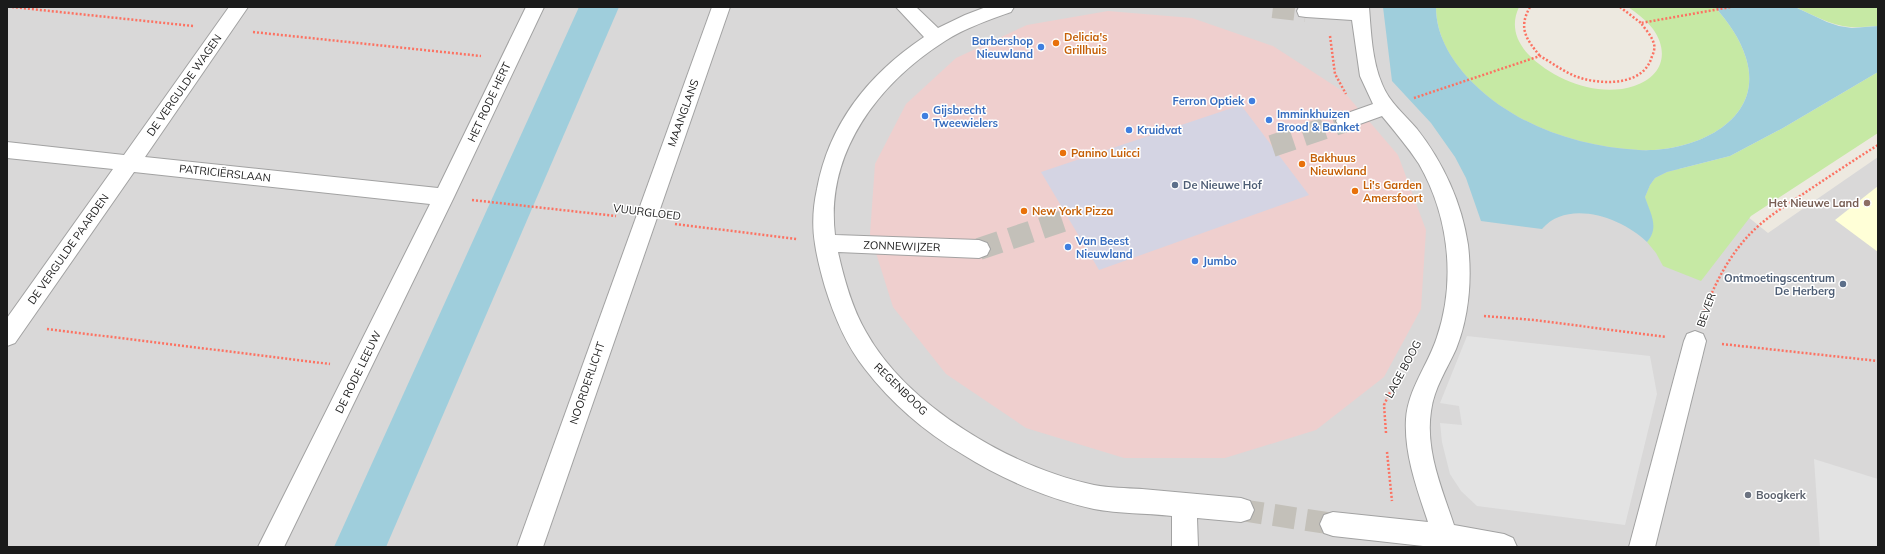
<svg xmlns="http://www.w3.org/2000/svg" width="1885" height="554" viewBox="0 0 1885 554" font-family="Mulish,sans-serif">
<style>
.residential{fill:#d9d8d8}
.commercial{fill:#efcfce}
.education{fill:#ffffd7}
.grass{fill:#c6e9a4}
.parking{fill:#e3e3e3}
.plaza{fill:#d4d4e3}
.water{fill:#9fcedc}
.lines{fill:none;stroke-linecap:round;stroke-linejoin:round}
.minor-tunnel{stroke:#c3c0b9;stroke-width:22;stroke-dasharray:22 11;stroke-linecap:butt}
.minor-casing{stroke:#a2a2a2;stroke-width:2}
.path{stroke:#fc7262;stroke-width:2.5;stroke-dasharray:2 2;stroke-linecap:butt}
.minor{fill:#fff;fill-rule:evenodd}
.food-dot{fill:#e8710a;stroke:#fff;stroke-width:1.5}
.shop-dot{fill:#3f7fe0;stroke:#fff;stroke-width:1.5}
.service-dot{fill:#5c6f8a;stroke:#fff;stroke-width:1.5}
.education-dot{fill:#8d6e63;stroke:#fff;stroke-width:1.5}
.worship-dot{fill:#6b7280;stroke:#fff;stroke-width:1.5}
.labels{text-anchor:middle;stroke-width:3;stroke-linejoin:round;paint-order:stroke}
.food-label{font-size:11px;font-weight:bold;fill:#c56008;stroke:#fff;text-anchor:start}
.shop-label{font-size:11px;font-weight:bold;fill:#366cbe;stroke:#fff;text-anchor:start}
.street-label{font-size:11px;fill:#1b1b1b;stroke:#fff}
.service-label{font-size:11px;font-weight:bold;fill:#4e5e75;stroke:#fff;text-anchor:start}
.education-label{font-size:11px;font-weight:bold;fill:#785e54;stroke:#fff;text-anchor:end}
.worship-label{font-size:11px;font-weight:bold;fill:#5b616d;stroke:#fff;text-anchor:start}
</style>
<rect width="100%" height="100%" fill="#ede9e0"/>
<polygon class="residential" points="7,7 1387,7 1712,188 1768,233 1878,157 1878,547 7,547"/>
<polygon class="commercial" points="1108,11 1192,18 1273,46 1344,92 1398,155 1426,230 1421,309 1384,377 1316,430 1225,458 1124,458 1026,428 946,374 893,307 870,234 875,164 906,104 956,58 1027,25"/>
<polygon class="education" points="1878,186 1878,252 1835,220"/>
<g class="grass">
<path d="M1436,7H1519C1511,24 1515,40 1528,54C1553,80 1598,98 1634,86C1662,77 1670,53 1653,29C1646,20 1637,13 1628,7H1715C1728,22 1740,38 1746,58C1766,123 1690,153 1639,150C1579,147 1517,126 1474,84C1453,63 1436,37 1436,7Z"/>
<path d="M1795,7H1878V26C1869,26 1859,28 1850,27C1830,25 1813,15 1795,7Z"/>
<path d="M1878,72V133L1751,216L1701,281L1663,266L1656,253L1647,242C1659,227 1649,213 1645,197L1650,185L1655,178L1667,172L1730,156L1783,128Z"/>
</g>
<g class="parking">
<polygon points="1467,336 1650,356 1657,394 1625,525 1477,506 1461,491 1450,474 1442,442 1440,423 1462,425 1459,406 1440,403"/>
<polygon points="1814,459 1878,479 1878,547 1820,547"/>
</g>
<polygon class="plaza" points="1241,105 1309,195 1099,270 1041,172"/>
<g class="water">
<polygon points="579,7 619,7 386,547 334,547"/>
<path d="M1383,7H1436C1436,37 1453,63 1474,84C1517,126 1579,147 1639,150C1690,153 1766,123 1746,58C1740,38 1728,22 1715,7H1795L1827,22L1839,26L1852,28L1878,26V72L1783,128L1730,156L1667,172L1655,178L1650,185L1645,197C1650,213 1660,227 1647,242C1623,218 1568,198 1542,229L1481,221L1466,178L1455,157L1431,123L1392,81Z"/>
</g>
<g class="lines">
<g class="minor-tunnel">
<polyline points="1273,7 1306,11"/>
<polyline points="1272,146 1346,121"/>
<polyline points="979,249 1069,219"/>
<polyline points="1241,510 1333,524"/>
</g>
<g class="minor-casing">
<g id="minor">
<polygon points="229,7 248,7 145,157 438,188 526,7 544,7 454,197 284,547 258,547 430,204 134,172 15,343 7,346 7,318 113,169 7,158 7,142 124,155"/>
<polygon points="712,7 730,7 543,547 517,547"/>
<path d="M896,7H916L938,28L965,15L986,7H1014L1011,12C989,20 965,28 945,41C879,83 825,152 835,235L979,240L987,243L990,249L987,255L979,258L838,252C844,279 852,308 866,332C907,406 1012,468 1094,485C1109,488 1126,488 1142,489C1175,492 1208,495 1241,498L1250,501L1254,510L1250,519L1241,522L1197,518L1198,547H1172V516C1146,513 1119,514 1094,509C1049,499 1001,479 962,454C925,432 891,403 865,369C846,345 834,316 825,287C821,273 817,258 815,244C812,226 813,207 817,189C829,123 870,73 924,37Z"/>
<path d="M1299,7H1369C1371,32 1372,61 1382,84C1389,102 1405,115 1417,129C1443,162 1462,203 1468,245C1472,279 1469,317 1456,349C1447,369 1434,388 1431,411C1425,450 1442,489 1454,525L1504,534L1513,538L1517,547H1432L1333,536L1324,533L1320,524L1324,515L1333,512L1428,522C1417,489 1404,454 1406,419C1408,389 1428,365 1437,337C1456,281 1449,216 1419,164C1408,147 1395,132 1382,116L1346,129L1339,126L1336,121L1339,116L1373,104L1360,76L1352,20L1306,17L1299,16L1297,11Z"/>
<polygon points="1695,331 1703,334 1706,341 1655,547 1629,547 1684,341 1687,334"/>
</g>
</g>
<g class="path">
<polyline points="12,7 193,26"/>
<path d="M1530,7C1518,28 1526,39 1540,56"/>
<polyline points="1620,7 1641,23"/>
<polyline points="253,32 481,56"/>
<polyline points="1330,36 1335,74 1346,94"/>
<path d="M1414,98L1540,56C1554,64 1568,75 1584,79C1608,85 1645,84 1652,56C1654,52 1655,48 1654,44C1652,36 1645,29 1641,23L1731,7"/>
<polyline points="472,200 616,216"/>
<polyline points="675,224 797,239"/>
<path d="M1703,315C1714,285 1728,257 1750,234C1766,217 1787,205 1806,192C1830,176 1854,160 1878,145"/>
<polyline points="1484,316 1534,320 1666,337"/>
<polyline points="47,329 330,364"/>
<polyline points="1722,344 1878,361"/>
<polyline points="1386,433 1384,405 1398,375"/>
<polyline points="1387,452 1392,501"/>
</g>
<use href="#minor" class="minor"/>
</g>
<g class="food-dot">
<circle cx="1056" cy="43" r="4"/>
<circle cx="1063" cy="153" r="4"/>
<circle cx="1302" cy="164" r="4"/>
<circle cx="1355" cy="191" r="4"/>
<circle cx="1024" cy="211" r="4"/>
</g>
<g class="shop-dot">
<circle cx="1041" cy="47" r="4"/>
<circle cx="1252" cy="101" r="4"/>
<circle cx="925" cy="116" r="4"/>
<circle cx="1269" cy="120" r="4"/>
<circle cx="1129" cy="130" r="4"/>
<circle cx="1068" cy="247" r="4"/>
<circle cx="1195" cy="261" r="4"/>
</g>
<g class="service-dot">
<circle cx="1175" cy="185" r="4"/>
<circle cx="1843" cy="284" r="4"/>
</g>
<circle class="education-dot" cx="1867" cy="203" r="4"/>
<circle class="worship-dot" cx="1748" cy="495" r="4"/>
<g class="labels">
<g class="food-label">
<text x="1064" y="41">Delicia's<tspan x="1064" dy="13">Grillhuis</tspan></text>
<text x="1071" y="157">Panino Luicci</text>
<text x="1310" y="162">Bakhuus<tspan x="1310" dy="13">Nieuwland</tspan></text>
<text x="1363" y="189">Li's Garden<tspan x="1363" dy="13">Amersfoort</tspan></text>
<text x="1032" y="215">New York Pizza</text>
</g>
<g class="shop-label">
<text x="1033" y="45" text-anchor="end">Barbershop<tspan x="1033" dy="13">Nieuwland</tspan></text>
<text x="1244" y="105" text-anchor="end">Ferron Optiek</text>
<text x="933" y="114">Gijsbrecht<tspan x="933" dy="13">Tweewielers</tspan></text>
<text x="1277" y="118">Imminkhuizen<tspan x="1277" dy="13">Brood &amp; Banket</tspan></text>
<text x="1137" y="134">Kruidvat</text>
<text x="1076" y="245">Van Beest<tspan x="1076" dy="13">Nieuwland</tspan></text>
<text x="1203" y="265">Jumbo</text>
</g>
<g class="street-label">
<text transform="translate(184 85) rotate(-55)" y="4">DE VERGULDE WAGEN</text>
<text transform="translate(489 102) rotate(-65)" y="4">HET RODE HERT</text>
<text transform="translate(683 113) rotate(-70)" y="4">MAANGLANS</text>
<text transform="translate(225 173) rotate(6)" y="4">PATRICIËRSLAAN</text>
<text transform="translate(647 212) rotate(7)" y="4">VUURGLOED</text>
<text transform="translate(902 246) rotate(2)" y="4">ZONNEWIJZER</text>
<text transform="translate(68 249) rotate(-55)" y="4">DE VERGULDE PAARDEN</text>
<text transform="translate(1706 310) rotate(-70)" y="4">BEVER</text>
<text transform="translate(1403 369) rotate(-62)" y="4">LAGE BOOG</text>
<text transform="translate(358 372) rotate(-64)" y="4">DE RODE LEEUW</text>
<text transform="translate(587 383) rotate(-71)" y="4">NOORDERLICHT</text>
<text transform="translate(901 389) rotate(44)" y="4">REGENBOOG</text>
</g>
<g class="service-label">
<text x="1183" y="189">De Nieuwe Hof</text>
<text x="1835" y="282" text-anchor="end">Ontmoetingscentrum<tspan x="1835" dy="13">De Herberg</tspan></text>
</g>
<g class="education-label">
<text x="1859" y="207">Het Nieuwe Land</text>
</g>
<g class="worship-label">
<text x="1756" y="499">Boogkerk</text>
</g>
</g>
<rect width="1885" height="554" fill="none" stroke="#1b1b1b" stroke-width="16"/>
</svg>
